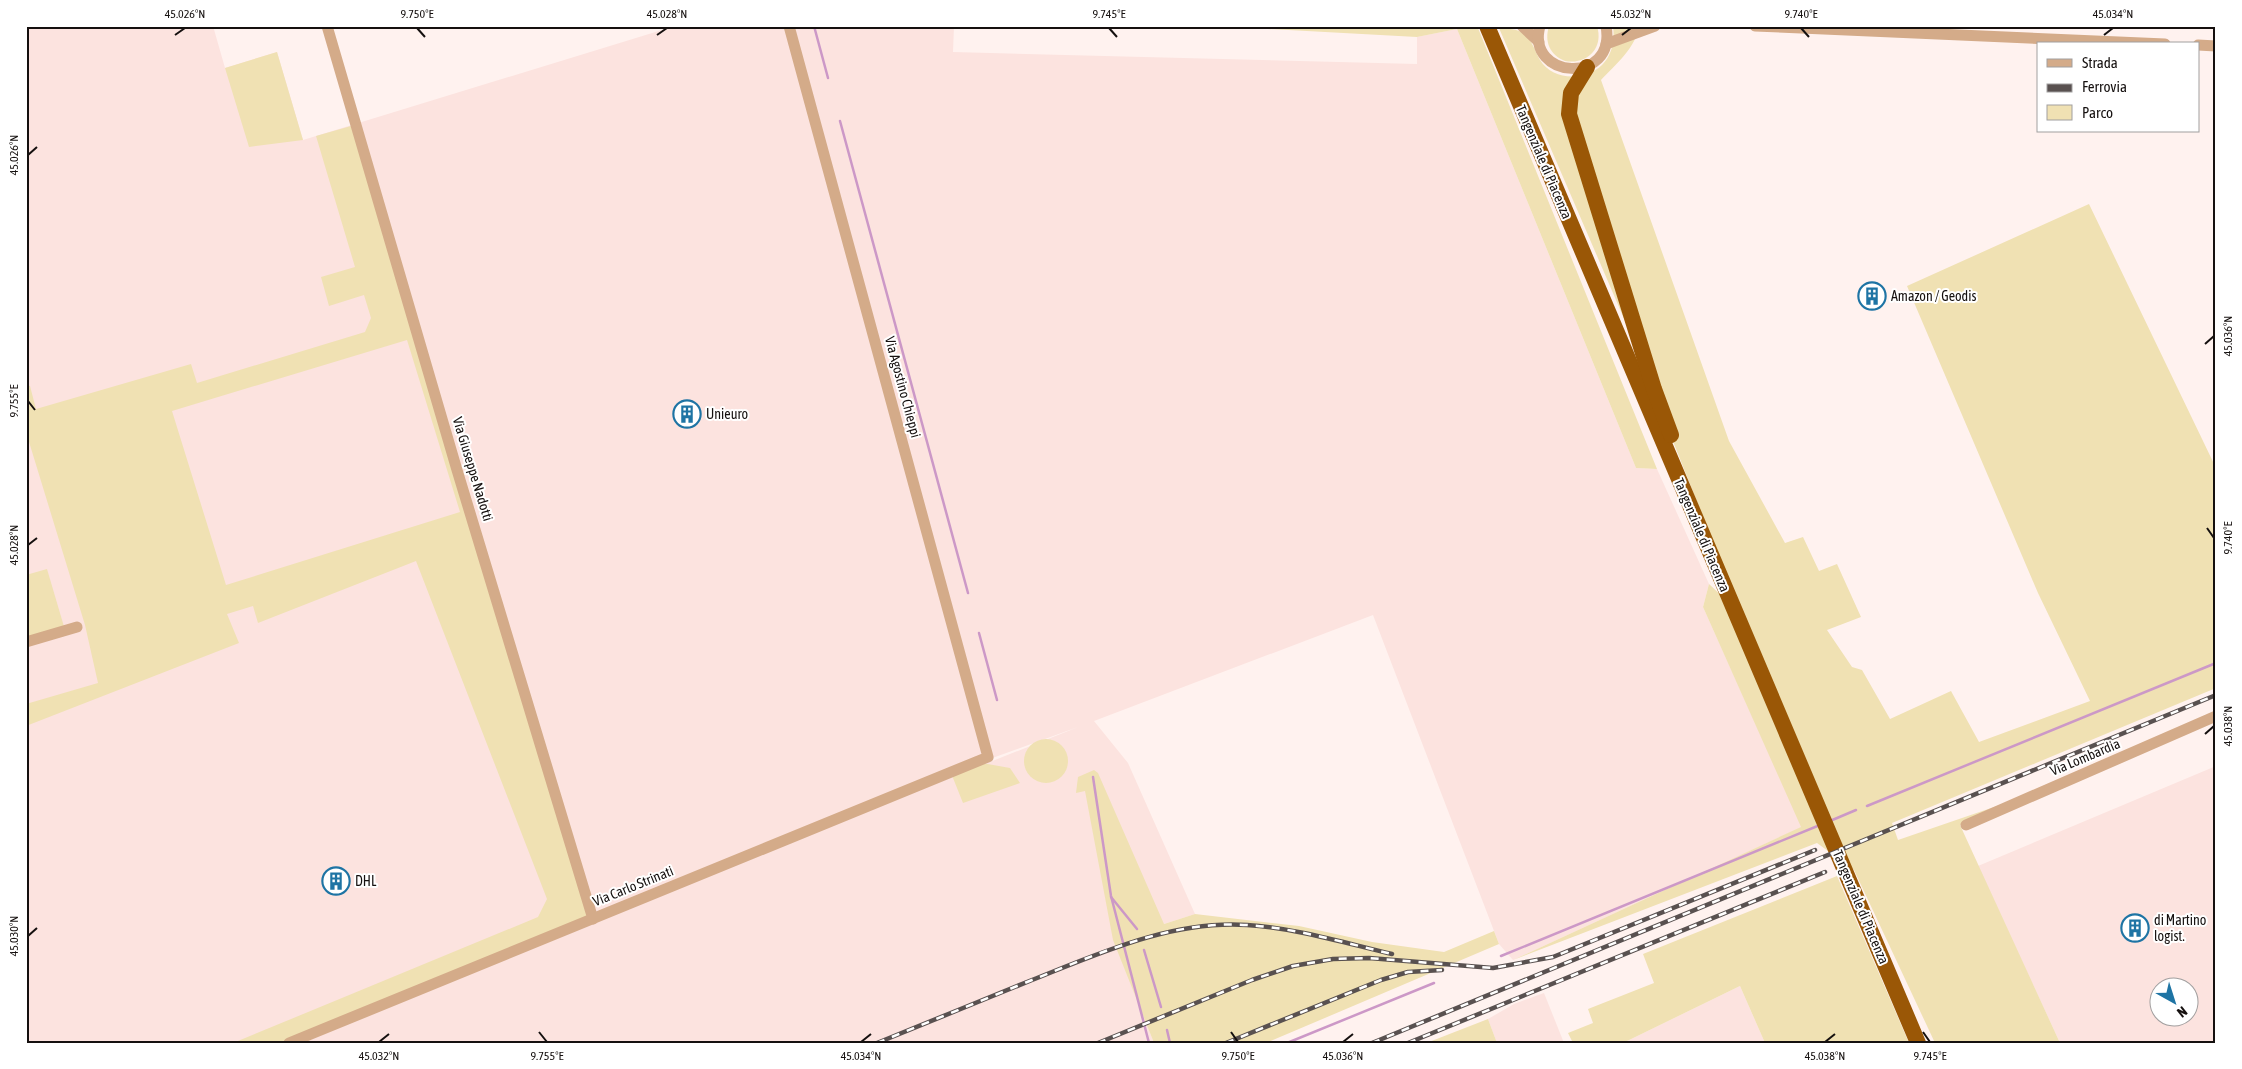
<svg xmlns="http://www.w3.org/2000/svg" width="2242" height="1069" viewBox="0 0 2242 1069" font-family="'Asap Condensed',sans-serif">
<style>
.built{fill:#fce3df;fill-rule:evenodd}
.green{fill:#f0e1b3;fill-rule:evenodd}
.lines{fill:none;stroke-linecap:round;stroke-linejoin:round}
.stream{stroke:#cc98c7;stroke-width:2.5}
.minor{stroke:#d4ab89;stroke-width:11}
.highway{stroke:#9a5706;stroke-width:16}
.rail-casing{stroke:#595150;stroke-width:4.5}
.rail{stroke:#fff;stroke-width:2.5;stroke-dasharray:8;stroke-linecap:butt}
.ticks{fill:none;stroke:#15100f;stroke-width:2}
.labels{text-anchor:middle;stroke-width:4;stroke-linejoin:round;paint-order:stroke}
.street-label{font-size:14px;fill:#15100f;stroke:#fff}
.poi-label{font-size:14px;fill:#15100f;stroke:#fff;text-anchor:start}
.neatline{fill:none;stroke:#15100f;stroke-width:2}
.ticks-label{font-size:12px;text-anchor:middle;fill:#15100f}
</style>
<rect width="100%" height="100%" fill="#fff2ef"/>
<g class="built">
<path d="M26,26H213L225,68L277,52L303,140L675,26H954L953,52L1417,64V37L1457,29L1636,468L1657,469L1709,584L1703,607L1802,827L1513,960L1499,944L1373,615L1094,721L1128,763L1195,914L1114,940L1154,1043H26ZM1078,727L706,875L951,773Z"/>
<path d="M2216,766V1043H2060L1978,866ZM2160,986H2190V1016H2160Z"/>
<polygon points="1740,986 1765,1043 1623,1043"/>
<polygon points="1544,993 1564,1043 1497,1043 1488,1019 1514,1004"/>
</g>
<g class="green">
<polygon points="1214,26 1482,26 1478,28 1657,469 1636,468 1457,29 1417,37"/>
<path d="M1549,26H1597C1604,48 1587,65 1565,61C1550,55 1544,42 1549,26Z"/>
<path d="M1613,26H1638C1638,46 1614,66 1601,80L1729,441L1785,543L1803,537L1819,571L1837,564L1861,617L1827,630L1852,667L1862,670L1890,719L1951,691L1979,742L2090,701L2038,593L1907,286L2089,204L2216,468V688L1892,823L1898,840L2046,789L1960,825L2060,1043H1935L1854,870L1817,843L1513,960L1801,827L1703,607L1709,584L1742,615L1628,328L1499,28C1508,29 1517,28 1524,34C1533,41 1535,52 1540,60C1553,81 1585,81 1602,65C1612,55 1615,41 1613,26Z"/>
<polygon points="277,52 303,140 249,147 225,68"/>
<path d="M351,126L594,919L288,1043H233L538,917L547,899L416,561L258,623L253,606L227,614L239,643L26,726V704L98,683L85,625L26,432V385L30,386L36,409L191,364L197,383L365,332L371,318L364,295L329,306L321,277L355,267L316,136ZM407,340L460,512L226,585L172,411Z"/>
<polygon points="47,569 65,630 26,642 26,575"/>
<circle cx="1046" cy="761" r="22"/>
<polygon points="982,763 1010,768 1020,783 963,803 951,773"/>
<polygon points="1094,770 1098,773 1164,924 1195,914 1299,926 1372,942 1444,952 1494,931 1499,944 1266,1043 1154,1043 1113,940 1085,791 1076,793 1078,777"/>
<polygon points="1837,876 1909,1043 1765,1043 1740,986 1623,1043 1573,1043 1568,1033 1593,1023 1588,1009 1654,983 1643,954"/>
<polygon points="1488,1019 1497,1043 1427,1043 1429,1042"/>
</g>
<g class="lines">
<g class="stream">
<polyline points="814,26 828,78"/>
<polyline points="840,121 968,593"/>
<polyline points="979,633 997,700"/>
<polyline points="1093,777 1111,896 1149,1043"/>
<polyline points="1867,806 2216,663"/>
<polyline points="1830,821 1856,810"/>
<polyline points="1111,897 1137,929"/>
<polyline points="1144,950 1161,1007"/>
<polyline points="1501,956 1820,825"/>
<polyline points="1167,1030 1170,1043"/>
<polyline points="1287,1043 1434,983"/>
</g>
<g class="minor">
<polyline points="327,26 457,470 593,919"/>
<polyline points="1522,26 1539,42"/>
<path d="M1540,26C1525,79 1617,86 1606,26"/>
<polyline points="1755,26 2165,44"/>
<polyline points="1606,44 1655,26"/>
<polyline points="2198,45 2216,46"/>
<polyline points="26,642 77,627"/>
<polyline points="1966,825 2216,716"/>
<polyline points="289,1043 988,757 789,26"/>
</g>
<g class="highway">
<polyline points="1487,26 1918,1043"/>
<polyline points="1587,67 1571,93 1569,114 1654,389 1671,435"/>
</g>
<g class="rail-casing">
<g id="rail">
<path d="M877,1043C929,1022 980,1001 1032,980C1100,953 1172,920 1247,925C1296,928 1345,943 1392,954"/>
<polyline points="1098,1043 1252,980 1293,966 1333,959 1369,958 1493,968 1553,957 1815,850"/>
<polyline points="1226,1043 1381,980 1408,972 1442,970"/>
<polyline points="1372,1043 2216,695"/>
<polyline points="1408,1043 1825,872"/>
</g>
</g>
<use href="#rail" class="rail"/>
</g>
<path class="ticks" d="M417,28L425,37M1109,28L1117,37M1801,28L1809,37M175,35L185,28M657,35L667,28M1622,35L1631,28M2104,35L2113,28M28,155L37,147M2205,344L2214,336M28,401L35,410M2207,528L2214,538M28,545L37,538M2205,734L2214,726M28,936L37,928M539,1032L547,1042M1231,1032L1238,1042M1923,1032L1930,1042M379,1042L389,1034M861,1042L871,1034M1343,1042L1353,1034M1825,1042L1835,1034"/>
<defs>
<g id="building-ring" transform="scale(1.4375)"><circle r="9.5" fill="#fff" stroke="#1e74a4" stroke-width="1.5"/><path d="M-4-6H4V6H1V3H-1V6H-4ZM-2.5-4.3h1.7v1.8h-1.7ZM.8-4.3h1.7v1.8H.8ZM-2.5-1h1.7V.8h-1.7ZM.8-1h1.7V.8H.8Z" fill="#1e74a4"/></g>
</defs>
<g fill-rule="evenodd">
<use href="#building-ring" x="1872" y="296"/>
<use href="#building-ring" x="687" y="414"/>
<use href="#building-ring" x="336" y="881"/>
<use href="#building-ring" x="2135" y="928"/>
</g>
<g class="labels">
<g class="street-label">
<text transform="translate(1544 162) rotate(67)" y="5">Tangenziale di Piacenza</text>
<text transform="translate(903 387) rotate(75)" y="5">Via Agostino Chieppi</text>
<text transform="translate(473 469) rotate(73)" y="5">Via Giuseppe Nadotti</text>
<text transform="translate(1702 535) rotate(67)" y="5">Tangenziale di Piacenza</text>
<text transform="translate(2085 757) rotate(-23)" y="5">Via Lombardia</text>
<text transform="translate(633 886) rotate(-22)" y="5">Via Carlo Strinati</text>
<text transform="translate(1861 907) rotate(67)" y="5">Tangenziale di Piacenza</text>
</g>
<g class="poi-label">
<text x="1891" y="301">Amazon / Geodis</text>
<text x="706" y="419">Unieuro</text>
<text x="355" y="886">DHL</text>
<text x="2154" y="925">di Martino<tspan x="2154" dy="16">logist.</tspan></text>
</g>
</g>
<rect width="2242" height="1069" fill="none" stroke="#ffffff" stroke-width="55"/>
<rect x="2037" y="42" width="162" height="90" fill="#ffffff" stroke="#a19f9f"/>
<rect x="2047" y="59" width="25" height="8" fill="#d4ab89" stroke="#a19f9f"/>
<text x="2082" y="68" font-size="15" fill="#15100f">Strada</text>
<rect x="2047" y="84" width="25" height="8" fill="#595150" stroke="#a19f9f"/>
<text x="2082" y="92" font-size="15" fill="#15100f">Ferrovia</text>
<rect x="2047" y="105" width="25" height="15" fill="#f0e1b3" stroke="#a19f9f"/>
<text x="2082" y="118" font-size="15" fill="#15100f">Parco</text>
<g transform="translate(2174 1002) rotate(141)"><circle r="24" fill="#ffffff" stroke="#a19f9f"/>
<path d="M0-4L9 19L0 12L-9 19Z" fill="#1e74a4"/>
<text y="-8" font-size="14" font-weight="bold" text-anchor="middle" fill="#15100f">N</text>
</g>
<rect x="28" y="28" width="2186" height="1014" class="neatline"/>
<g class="ticks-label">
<text x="185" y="18">45.026°N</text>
<text x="417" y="18">9.750°E</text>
<text x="667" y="18">45.028°N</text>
<text x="1109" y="18">9.745°E</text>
<text x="1631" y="18">45.032°N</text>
<text x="1801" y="18">9.740°E</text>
<text x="2113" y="18">45.034°N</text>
<text transform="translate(14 155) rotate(-90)" y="4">45.026°N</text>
<text transform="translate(2228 336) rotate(-90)" y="4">45.036°N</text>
<text transform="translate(14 401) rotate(-90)" y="4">9.755°E</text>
<text transform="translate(2228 538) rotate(-90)" y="4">9.740°E</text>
<text transform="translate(14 545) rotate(-90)" y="4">45.028°N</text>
<text transform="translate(2228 726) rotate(-90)" y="4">45.038°N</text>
<text transform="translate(14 936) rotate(-90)" y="4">45.030°N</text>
<text x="379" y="1060">45.032°N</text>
<text x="547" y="1060">9.755°E</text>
<text x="861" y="1060">45.034°N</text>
<text x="1238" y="1060">9.750°E</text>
<text x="1343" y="1060">45.036°N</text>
<text x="1825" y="1060">45.038°N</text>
<text x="1930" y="1060">9.745°E</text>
</g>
</svg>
